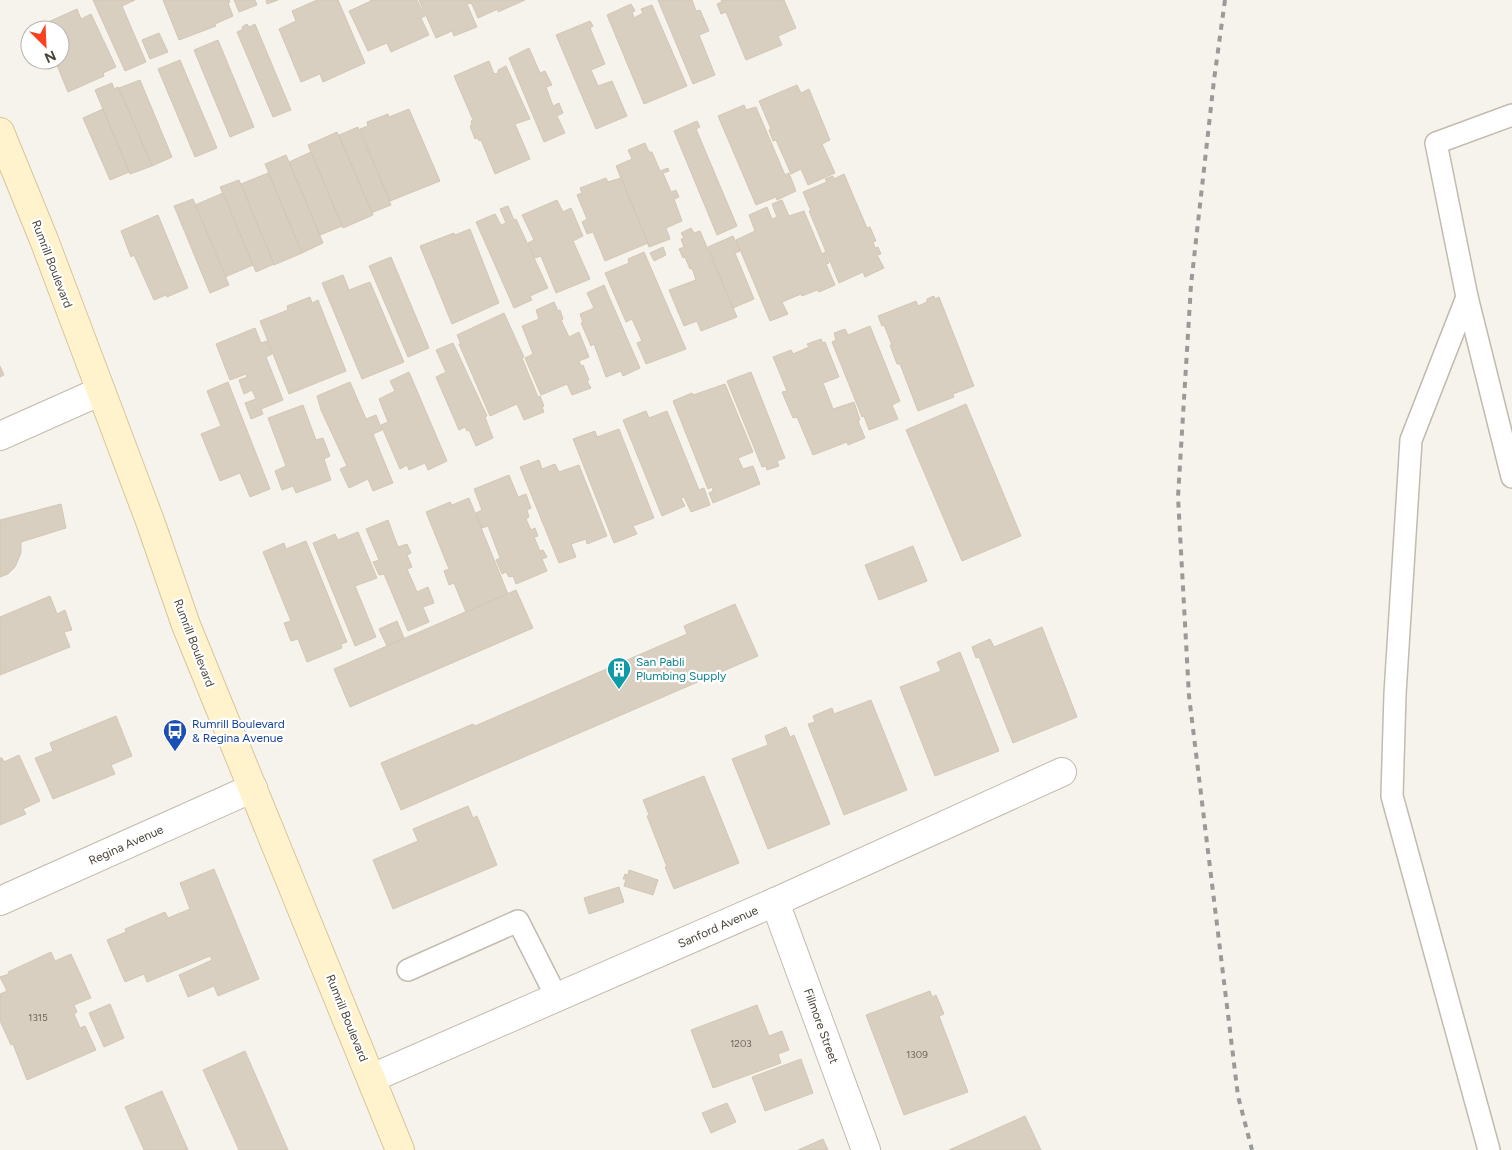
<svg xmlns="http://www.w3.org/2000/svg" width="1512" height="1150" viewBox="0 0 1512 1150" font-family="Figtree,sans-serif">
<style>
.building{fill:#d8cfc1;stroke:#d3c7b4}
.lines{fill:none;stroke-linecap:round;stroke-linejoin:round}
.lane-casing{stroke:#c2bbae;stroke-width:24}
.street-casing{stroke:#c2bbae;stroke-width:30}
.secondary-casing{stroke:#d6c79b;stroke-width:30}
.lane{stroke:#fff;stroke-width:21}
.street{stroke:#fff;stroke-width:28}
.secondary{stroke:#fff3cd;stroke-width:28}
.rail{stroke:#9a9a9a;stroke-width:4;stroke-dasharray:6 6;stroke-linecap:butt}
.labels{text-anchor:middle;stroke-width:4.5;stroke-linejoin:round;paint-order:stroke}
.number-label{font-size:10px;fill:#6e675b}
.street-label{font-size:12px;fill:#4b4439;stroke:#fff}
.culture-label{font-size:12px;fill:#0d838f;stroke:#fff;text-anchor:start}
.transit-label{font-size:12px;fill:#164399;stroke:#fff;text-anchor:start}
</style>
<rect width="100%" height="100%" fill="#f6f3ec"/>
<g class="building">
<polygon points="93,0 135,0 122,6 146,62 125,71"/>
<polygon points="163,0 229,0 230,2 228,3 233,16 215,24 216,26 179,40"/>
<polygon points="234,0 255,0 257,5 239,12"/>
<polygon points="266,0 278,0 267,4"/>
<polygon points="317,0 338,0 365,63 323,82 320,74 301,82 279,29 296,21 292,11"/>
<polygon points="370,0 417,0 425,16 421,18 429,35 391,52 387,43 368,51 349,11 371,1"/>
<polygon points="419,0 469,0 471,3 467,4 477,27 454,36 452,31 436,38"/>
<polygon points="470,0 525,0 498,12 498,9 478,18"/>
<polygon points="658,0 684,0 684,1 692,0 696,11 700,10 709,31 699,35 715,75 693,84"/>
<polygon points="721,0 784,0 796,28 778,36 782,45 746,60 726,12 721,14 717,4 722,2"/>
<polygon points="631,4 635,11 632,12 634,18 643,13 641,9 652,5 687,86 644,104 607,15"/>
<polygon points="77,9 81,19 91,14 116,67 103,73 104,76 68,92 56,63 50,66 48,60 60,60 60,30 35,30 35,28"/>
<polygon points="590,21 593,26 590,28 605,64 591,70 598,86 612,81 627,116 596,129 556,35"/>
<polygon points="247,24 249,27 255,24 291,110 273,117 237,32 243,29 242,27"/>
<polygon points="159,33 168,52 150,59 142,40"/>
<polygon points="218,40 254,127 230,137 194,50"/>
<polygon points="529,48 540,73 545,71 552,85 546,87 553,106 559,103 563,113 557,116 565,133 544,142 509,58"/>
<polygon points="180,60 217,148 195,157 158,69"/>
<polygon points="489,61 494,74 498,73 498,70 506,66 530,119 515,124 530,159 495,174 481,140 479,141 478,138 475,139 470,126 472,125 471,121 473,120 454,76"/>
<polygon points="140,80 172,157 152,166 119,88"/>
<polygon points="112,83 114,89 118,87 152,166 130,174 95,90"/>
<polygon points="797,85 801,93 809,89 830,140 822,144 835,173 808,185 801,169 791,174 776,140 773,141 769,130 771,129 759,101"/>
<polygon points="744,105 746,110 756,107 785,175 789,173 796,191 777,200 776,197 756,205 718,116"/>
<polygon points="103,109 129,172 110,180 83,118"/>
<polygon points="409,109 440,181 390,201 360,129 368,126 367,122 388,114 389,117"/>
<polygon points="697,121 700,127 696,129 737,226 717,235 674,131"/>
<polygon points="358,127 391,205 371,213 339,135"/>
<polygon points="337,132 373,215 343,228 308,145"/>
<polygon points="645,143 649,152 652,152 660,171 668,168 669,171 663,173 671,192 676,190 679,197 674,199 682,221 666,228 670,239 649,247 616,166 632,159 628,150"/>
<polygon points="311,152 342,226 320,235 289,162"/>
<polygon points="286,155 323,243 302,253 265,164"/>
<polygon points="268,173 302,253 274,265 241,184"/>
<polygon points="844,174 867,228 870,227 876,241 873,242 875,248 878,247 881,254 877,255 884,268 865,277 863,272 839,283 809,211 811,211 803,192 827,182 825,179 833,176 834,179"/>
<polygon points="606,178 608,182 621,178 648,243 605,261 593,232 587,234 582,222 587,219 577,195 582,193 580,188"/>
<polygon points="239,180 274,264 256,272 220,187"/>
<polygon points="223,193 253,265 225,277 195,205"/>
<polygon points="193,199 229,285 210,293 174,206"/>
<polygon points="557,200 563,212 571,208 583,236 573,241 590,279 556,293 541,256 535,258 528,243 534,240 522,215"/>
<polygon points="782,200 789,216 804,211 822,254 825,252 829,263 826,264 835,285 819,292 817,290 802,296 801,294 782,302 788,314 770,321 736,240 755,231 749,215 767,207 772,219 777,217 772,204"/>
<polygon points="508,206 514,220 516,219 548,288 530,296 532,300 514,308 476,222 495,214 501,225 506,223 500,209"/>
<polygon points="158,215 188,288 167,297 166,295 154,300 134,255 131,257 121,231"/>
<polygon points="691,228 694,233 700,231 737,317 701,331 697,321 684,326 669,290 696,280 692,268 690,269 685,257 683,258 679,249 684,247 681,239 684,238 681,233"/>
<polygon points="470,229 499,303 452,324 420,246 454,233 455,235"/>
<polygon points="733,236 740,251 735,253 754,299 733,308 708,247"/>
<polygon points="663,247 666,255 654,261 650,253"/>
<polygon points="644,252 686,349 646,364 637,343 642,341 632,319 626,322 605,273 629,263 628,259"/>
<polygon points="391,257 429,348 408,357 369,266"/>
<polygon points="343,275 349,290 370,282 404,362 362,379 322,283"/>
<polygon points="604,285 640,368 623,376 621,371 606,377 594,344 591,346 581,323 583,323 580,314 594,308 587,293"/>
<polygon points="934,296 935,299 939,297 974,386 953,394 954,397 918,411 900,364 897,364 890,345 892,345 884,325 882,326 878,316 916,301 918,306 927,302 927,299"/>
<polygon points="310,297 312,303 318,300 346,371 289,394 260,321 288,310 287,306"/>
<polygon points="554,302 558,311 560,310 563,319 561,320 569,337 579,332 589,357 579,361 581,366 583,365 589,380 587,381 591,388 572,395 567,384 541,395 525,358 533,354 522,326 539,319 536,310"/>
<polygon points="504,313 524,357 522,358 538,397 540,396 544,406 542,407 544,412 524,420 517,404 490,416 459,344 461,344 457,335"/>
<polygon points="870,326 900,401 892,405 898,419 869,430 864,416 862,417 832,342 836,340 834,333 845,329 848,335"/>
<polygon points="255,328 261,343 267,341 272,354 266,357 283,400 261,409 263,414 251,419 245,403 256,399 252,390 244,394 239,380 247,377 246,374 230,380 216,344"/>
<polygon points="821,339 823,343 825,342 839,377 823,383 833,409 854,402 860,420 858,421 865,438 848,445 847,442 813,455 797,417 793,418 782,392 787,391 773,357 791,350 793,354 809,347 807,344"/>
<polygon points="453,343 487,416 485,417 493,438 476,446 469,430 467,431 465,427 459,430 436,377 446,372 436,350"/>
<polygon points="0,366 4,375 0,377"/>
<polygon points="409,372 447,461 428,470 425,463 409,470 407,465 400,469 381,425 388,422 379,399 395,391 390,381"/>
<polygon points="751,372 785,458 777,461 779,466 767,470 766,466 762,467 727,381"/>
<polygon points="228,382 270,489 250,497 240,473 220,481 201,434 221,426 207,391"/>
<polygon points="350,382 366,419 376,415 382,430 373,434 393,483 373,491 368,479 349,488 340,469 347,466 321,410 317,396"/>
<polygon points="725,384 753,452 738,458 743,469 753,466 760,484 713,503 709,493 713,491 712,487 708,489 673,401 692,393 693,395"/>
<polygon points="966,404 1021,536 962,561 906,430"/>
<polygon points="303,405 316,440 323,438 330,456 324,459 331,480 296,493 293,486 282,490 275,471 286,466 268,418"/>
<polygon points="646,411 649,418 667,411 699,490 704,488 710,505 691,512 684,497 681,498 685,506 662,516 623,420"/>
<polygon points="619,429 654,518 633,526 637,534 614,543 573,439 595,431 597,437"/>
<polygon points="539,460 542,469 555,464 559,472 579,465 607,536 587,544 586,539 571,544 576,557 559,563 520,467"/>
<polygon points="509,475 518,497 526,494 531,508 527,510 529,517 526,519 531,530 535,528 538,536 534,537 540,551 543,550 547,557 542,559 547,571 516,584 513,576 509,577 506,572 502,574 496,560 500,558 488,526 482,528 476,513 482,510 474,489"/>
<polygon points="469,498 508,594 466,612 454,583 449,585 444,571 449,569 426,512 450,502 452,505"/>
<polygon points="61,504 66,528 21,542 21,553 15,567 8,574 0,577 0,520"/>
<polygon points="388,520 398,547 407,544 411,553 407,555 412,567 407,569 417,592 428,587 434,603 423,607 429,622 408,631 384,574 379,575 373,562 379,560 366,529"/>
<polygon points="358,532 377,578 355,586 376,637 355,646 313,543 335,534 338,540"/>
<polygon points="306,541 347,642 341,644 342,648 307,662 298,639 291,641 284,623 291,621 263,552 284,543 286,549"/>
<polygon points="913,546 927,581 879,600 865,565"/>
<polygon points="516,590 533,628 350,707 334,669"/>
<polygon points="50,596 57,614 65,610 72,630 64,632 70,647 0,675 0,617"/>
<polygon points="735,604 758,656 401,810 381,763 473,724 475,726 687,634 684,626"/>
<polygon points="397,621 404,638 387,646 379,629"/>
<polygon points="1042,627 1077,717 1013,743 979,657 976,658 972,647 990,639 994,647"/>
<polygon points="960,652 999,751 935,776 900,687 941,671 937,662"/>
<polygon points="871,700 907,790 844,815 808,724 815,722 813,716 832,708 834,714"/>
<polygon points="116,716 132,756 111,765 115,774 53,799 35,758 53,751 50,743"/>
<polygon points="786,727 790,737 794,735 830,824 768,849 732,759 768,745 765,736"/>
<polygon points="19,755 40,801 23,809 26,814 0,825 0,758 2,758 4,762"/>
<polygon points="704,776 739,863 674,889 665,867 667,867 647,816 649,815 643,800"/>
<polygon points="468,806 473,818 477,816 497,865 393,909 373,860 418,841 413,829"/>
<polygon points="214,869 259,979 218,996 214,986 188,997 179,975 212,960 210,956 147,982 144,974 125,982 107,940 126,932 125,929 165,912 168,918 190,909 180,883"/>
<polygon points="629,870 658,880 653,895 624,886 626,879 623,879 625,874 628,875"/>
<polygon points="619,887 624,902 589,914 584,898"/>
<polygon points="51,952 55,961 71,954 91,998 74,1005 77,1012 74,1014 80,1028 85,1026 96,1050 27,1080 13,1044 11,1045 0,1021 0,994 7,991 0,977 9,974 8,972"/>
<polygon points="930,991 932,997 936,995 944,1014 939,1016 968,1092 904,1115 866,1015"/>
<polygon points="110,1004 124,1038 104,1047 89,1013"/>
<polygon points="757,1005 769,1036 782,1031 789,1050 778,1054 781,1063 713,1088 691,1030"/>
<polygon points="245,1051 288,1150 239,1150 203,1070"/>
<polygon points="801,1059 813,1093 765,1111 752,1077"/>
<polygon points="162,1091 188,1150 144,1150 125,1107"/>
<polygon points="727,1103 736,1122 711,1133 702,1113"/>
<polygon points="1025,1116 1041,1150 949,1150"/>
<polygon points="823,1139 828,1150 798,1150"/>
</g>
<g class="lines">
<g class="lane-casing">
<g id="lane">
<polyline points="1512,115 1436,143 1467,297 1512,477"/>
<polyline points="1467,297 1411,440 1395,694 1392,796 1489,1150"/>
<polyline points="408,970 518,921 557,998"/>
</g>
</g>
<g class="street-casing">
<g id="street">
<polyline points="0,436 101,391"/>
<polyline points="0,901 253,788"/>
<polyline points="775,902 866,1150"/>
<polyline points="372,1078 775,902 1062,772"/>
</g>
</g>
<g class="secondary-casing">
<polyline id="secondary" points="0,132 44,240 101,391 150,521 186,625 400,1150"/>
</g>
<use href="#lane" class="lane"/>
<use href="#street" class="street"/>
<use href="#secondary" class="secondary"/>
<polyline class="rail" points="1225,0 1214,80 1191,285 1178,497 1189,696 1238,1096 1252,1150"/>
</g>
<defs>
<g id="building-pin" transform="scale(1.25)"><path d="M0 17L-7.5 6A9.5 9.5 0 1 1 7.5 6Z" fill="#0f9aa8" stroke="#fff"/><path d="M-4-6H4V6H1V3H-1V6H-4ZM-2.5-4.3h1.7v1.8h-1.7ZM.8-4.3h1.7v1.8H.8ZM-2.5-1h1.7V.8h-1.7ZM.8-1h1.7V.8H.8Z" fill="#fff"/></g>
<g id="bus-pin" transform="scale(1.25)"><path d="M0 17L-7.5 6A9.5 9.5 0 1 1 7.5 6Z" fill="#1a4fb4" stroke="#fff"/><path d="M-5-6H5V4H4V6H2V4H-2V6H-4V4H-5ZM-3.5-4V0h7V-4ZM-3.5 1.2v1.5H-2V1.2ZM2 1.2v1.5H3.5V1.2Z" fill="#fff"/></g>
</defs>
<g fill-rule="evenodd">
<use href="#building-pin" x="619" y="669"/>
<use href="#bus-pin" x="175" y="731"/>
</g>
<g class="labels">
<g class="number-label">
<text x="38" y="1021">1315</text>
<text x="741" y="1047">1203</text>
<text x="917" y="1058">1309</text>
</g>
<g class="street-label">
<text transform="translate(52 264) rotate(69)" y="4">Rumrill Boulevard</text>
<text transform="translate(194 643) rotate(69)" y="4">Rumrill Boulevard</text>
<text transform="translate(126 845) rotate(-24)" y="4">Regina Avenue</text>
<text transform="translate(718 927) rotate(-24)" y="4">Sanford Avenue</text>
<text transform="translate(347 1018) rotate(68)" y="4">Rumrill Boulevard</text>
<text transform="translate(821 1026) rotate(70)" y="4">Fillmore Street</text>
</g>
<g class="culture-label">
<text x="636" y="666">San Pabli<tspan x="636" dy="14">Plumbing Supply</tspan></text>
</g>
<g class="transit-label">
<text x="192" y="728">Rumrill Boulevard<tspan x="192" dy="14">&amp; Regina Avenue</tspan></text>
</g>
</g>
<g transform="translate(45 45) rotate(156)"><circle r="24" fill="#ffffff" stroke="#b7b4b0"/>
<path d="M0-4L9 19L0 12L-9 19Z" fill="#fc3f1d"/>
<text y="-8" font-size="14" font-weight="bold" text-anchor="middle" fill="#4b4439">N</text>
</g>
</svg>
